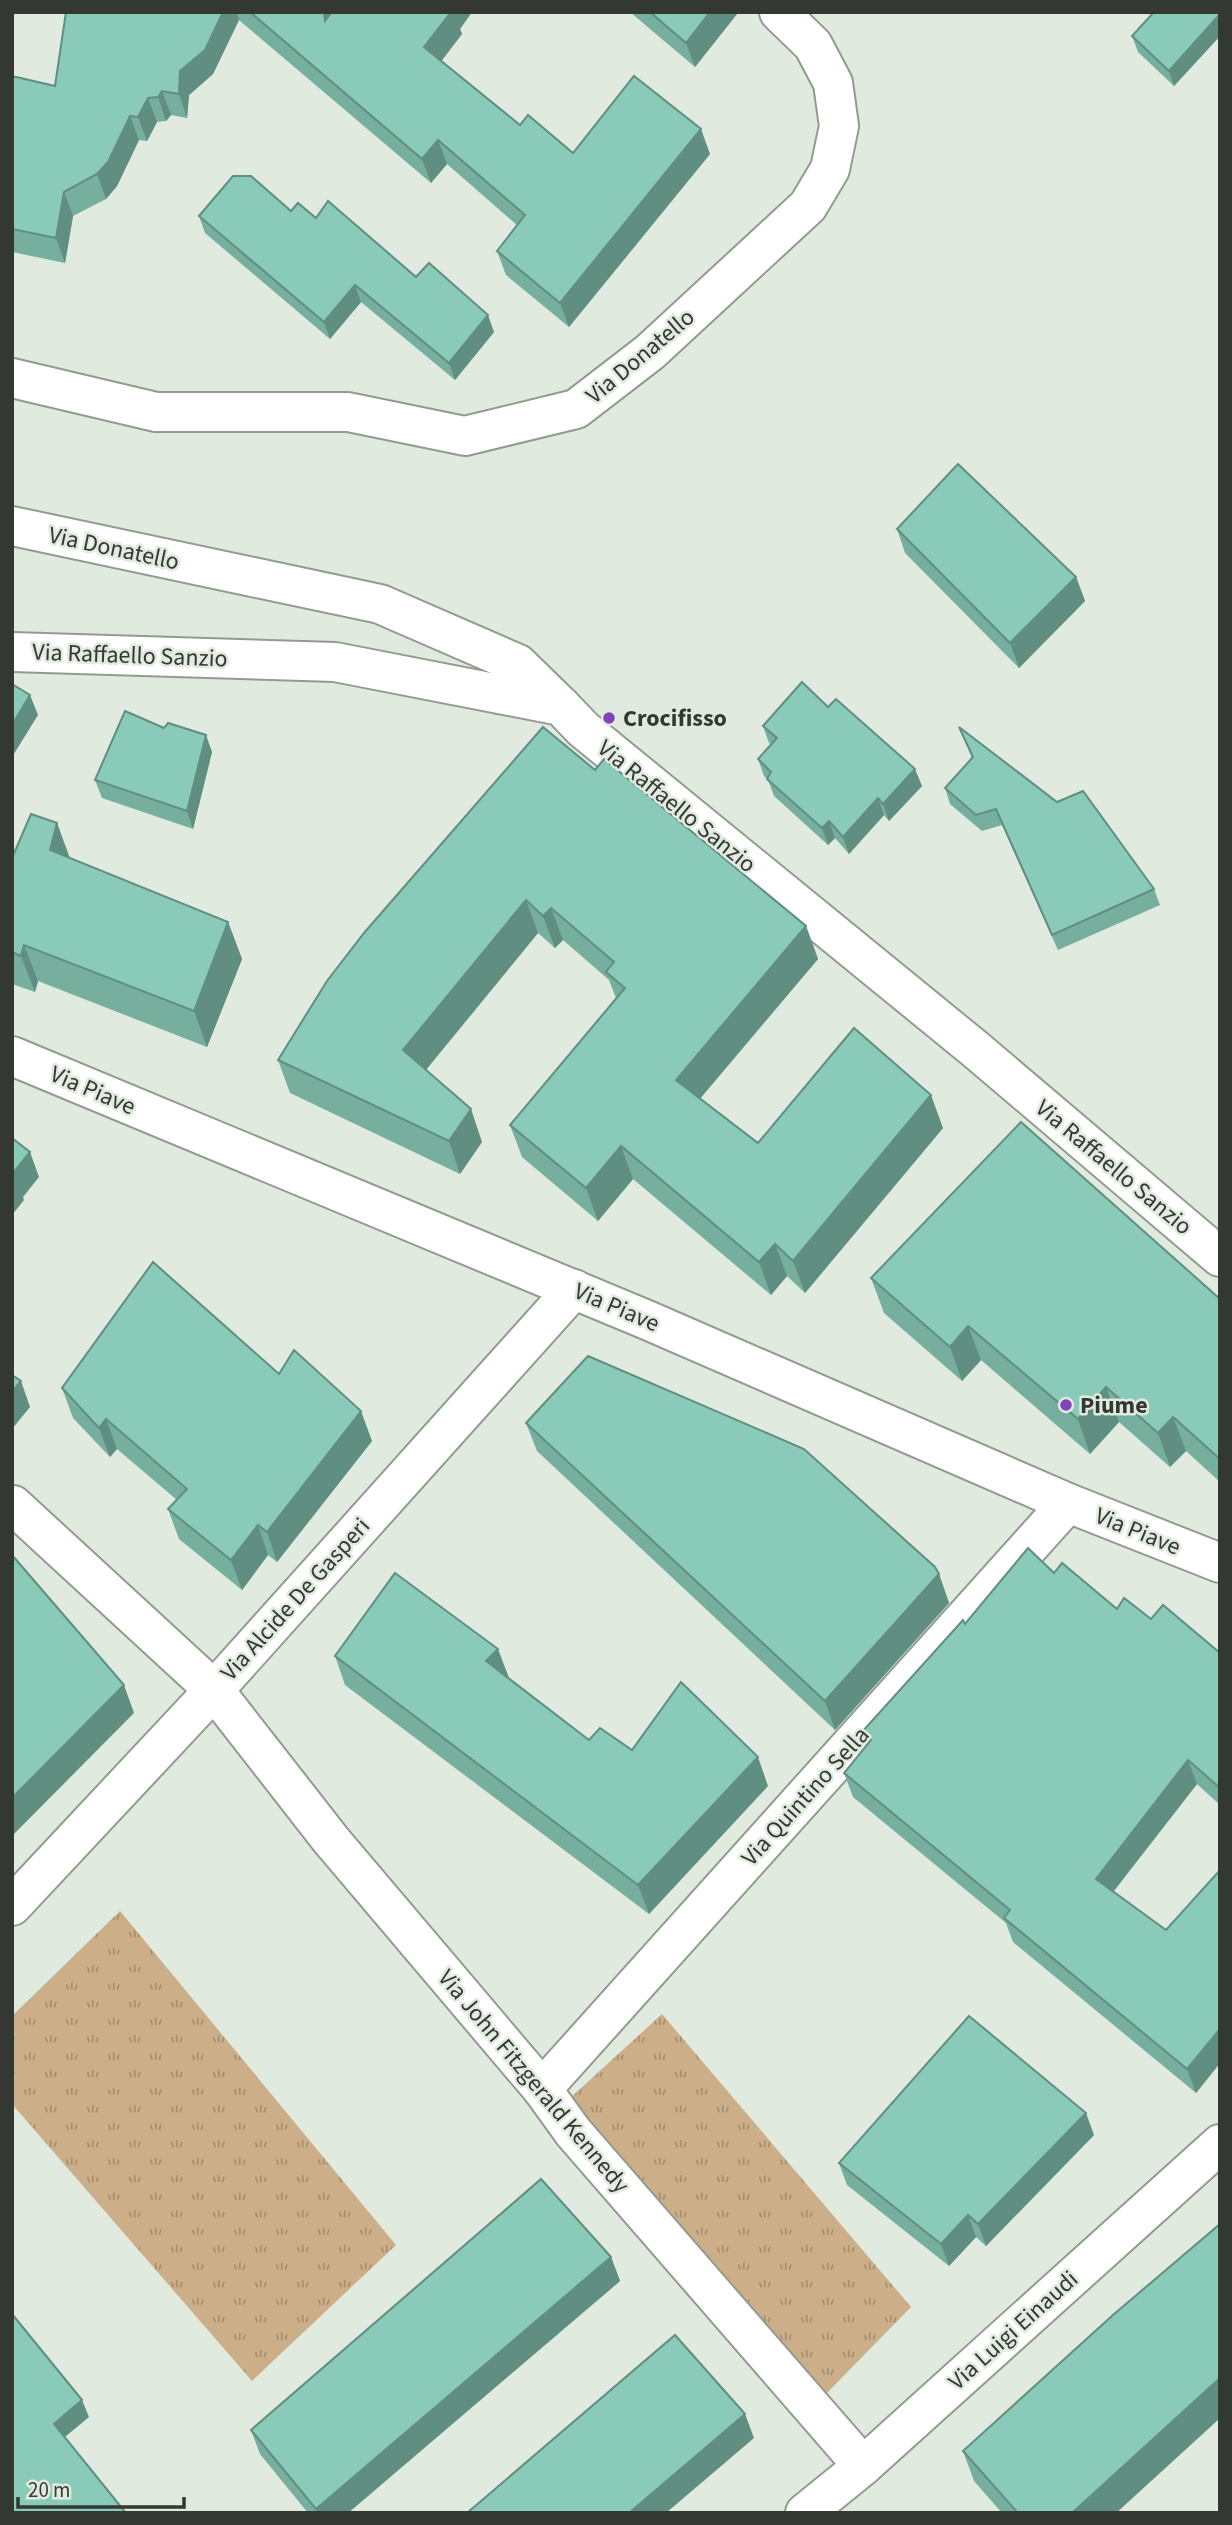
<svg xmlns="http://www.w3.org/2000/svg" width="1232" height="2525" viewBox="0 0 1232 2525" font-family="'Source Sans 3',sans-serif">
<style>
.park{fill:url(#park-tufts)}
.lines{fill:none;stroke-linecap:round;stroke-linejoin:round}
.minor-casing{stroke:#919b90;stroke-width:42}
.secondary-casing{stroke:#919b90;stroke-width:42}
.minor{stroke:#fff;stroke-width:38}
.secondary{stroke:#fff;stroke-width:38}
.wall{fill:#76af9e}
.shaded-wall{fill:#608e81}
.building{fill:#89cbb8;stroke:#608e81;stroke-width:2}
.poi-dot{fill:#8243b8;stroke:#e0eade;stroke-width:2.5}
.labels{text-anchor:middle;stroke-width:5;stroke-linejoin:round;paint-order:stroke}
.street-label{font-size:24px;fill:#343833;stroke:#e0eade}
.poi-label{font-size:24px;font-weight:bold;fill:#343833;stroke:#e0eade;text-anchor:start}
</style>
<defs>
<pattern id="park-tufts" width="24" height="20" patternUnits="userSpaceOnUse" patternTransform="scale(1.75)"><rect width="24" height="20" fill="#ccaf88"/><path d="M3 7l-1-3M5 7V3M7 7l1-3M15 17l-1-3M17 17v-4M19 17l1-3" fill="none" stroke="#a68f70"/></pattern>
</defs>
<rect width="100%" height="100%" fill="#e0eade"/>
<g class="park">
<polygon points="120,1911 396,2245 252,2381 12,2104 12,2016"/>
<polygon points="662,2014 911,2307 824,2396 568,2100"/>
</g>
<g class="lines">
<g class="minor-casing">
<g id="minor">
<polyline points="12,378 156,412 348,412 465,436 576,409 650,352 808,206 830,169 839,126 833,83 813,45 779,12"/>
<polyline points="12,526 380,604 518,664 561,706"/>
<polyline points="12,652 335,662 561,706 583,729 975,1049 1220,1257"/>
<polyline points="13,1505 214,1690 331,1840 542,2089 573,2132 863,2466"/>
<polyline points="12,1906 214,1690 574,1289"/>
<polyline points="542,2089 1068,1503"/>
<polyline points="805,2513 863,2466 1220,2144"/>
</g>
</g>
<g class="secondary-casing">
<polyline id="secondary" points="12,1056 647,1320 1068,1503 1220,1563"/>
</g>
<use href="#minor" class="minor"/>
<use href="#secondary" class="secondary"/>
</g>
<g class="wall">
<polygon points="66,12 330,12 330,15 332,12 472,12 460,29 462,34 441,61 520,125 573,153 710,154 569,327 506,275 497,251 517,225 447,164 431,183 239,20 213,74 189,95 187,118 171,115 166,121 157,122 147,141 139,140 117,186 106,199 73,216 65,263 12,252 12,76 55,86"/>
<polygon points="630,12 736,12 737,14 695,67"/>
<polygon points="1220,12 1220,36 1174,86 1138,52 1132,36"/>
<polygon points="291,211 316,218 416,277 494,332 455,380 361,302 330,339 205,233 199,216"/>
<polygon points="897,529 1076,577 1085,601 1019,668 905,553"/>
<polygon points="828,707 922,786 889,821 884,815 849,854 835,838 828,845 774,796 768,780 764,776 758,759 771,744 769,743 763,726"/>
<polygon points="959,727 1154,889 1160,905 1058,950 1002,825 982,831 950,804 945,788 972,758"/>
<polygon points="212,752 193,829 102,798 95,780"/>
<polygon points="595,770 806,926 818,959 700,1098 758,1143 943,1128 805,1293 787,1276 771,1295 633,1179 598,1221 522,1157 510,1125 616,998 609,980 563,940 555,948 538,933 426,1070 482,1142 460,1174 290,1093 278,1060"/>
<polygon points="57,823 70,858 228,922 242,959 207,1047 38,981 35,992 12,984 12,858"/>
<polygon points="871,1278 1220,1299 1220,1482 1186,1451 1170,1467 1119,1422 1090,1454 981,1360 962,1381 884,1313"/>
<polygon points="279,1374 372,1441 277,1562 268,1555 242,1590 179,1539 168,1509 177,1500 117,1449 110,1457 73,1418 62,1388"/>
<polygon points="526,1423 939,1574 949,1603 835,1730 537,1451"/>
<polygon points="1054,1573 1117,1609 1151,1619 1220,1653 1220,1805 1197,1784 1114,1891 1166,1930 1220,1870 1220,2063 1196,2093 1013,1942 1006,1923 853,1797 844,1773 866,1746 861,1733 965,1624"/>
<polygon points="335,1656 509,1678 589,1740 768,1786 649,1914 345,1685"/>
<polygon points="1094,2135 986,2246 976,2237 949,2266 847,2185 839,2163"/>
<polygon points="1220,2224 1220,2418 1116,2513 1002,2513 974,2481 963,2451"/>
<polygon points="611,2257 620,2281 348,2513 308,2513 260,2454 251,2430"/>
</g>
<g class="shaded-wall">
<polygon points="223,12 237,12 239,20 213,74 189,95 187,118 179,94 180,71"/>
<polygon points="324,12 330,12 334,45 325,21"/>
<polygon points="451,12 472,12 460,29 462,34 433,72 424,47"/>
<polygon points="710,12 736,12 737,14 695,67 686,43"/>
<polygon points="1220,14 1220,36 1174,86 1169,71"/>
<polygon points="162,91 171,115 166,121 158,97"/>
<polygon points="148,98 157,122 147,141 138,117"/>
<polygon points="130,116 139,140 117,186 106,199 97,174"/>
<polygon points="701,129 710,154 569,327 560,303"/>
<polygon points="438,140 447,164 431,183 422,159"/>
<polygon points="64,192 73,216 65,263 56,238"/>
<polygon points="355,285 361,302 330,339 324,322"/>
<polygon points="488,315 494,332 455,380 449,363"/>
<polygon points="1076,577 1085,601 1019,668 1010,643"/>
<polygon points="30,695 38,715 12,757 12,725"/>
<polygon points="206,735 212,752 193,829 187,811"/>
<polygon points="915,769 922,786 889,821 883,804"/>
<polygon points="878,798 884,815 849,854 843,837"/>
<polygon points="829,821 835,838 828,845 822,828"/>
<polygon points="57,823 70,860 50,850"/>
<polygon points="526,900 538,933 415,1083 403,1050"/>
<polygon points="551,908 563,940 555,948 543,916"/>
<polygon points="228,922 242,959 207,1047 194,1011"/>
<polygon points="806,926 818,959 688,1113 676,1080"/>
<polygon points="24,945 38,981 35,992 21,956"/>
<polygon points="931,1095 943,1128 805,1293 793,1261"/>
<polygon points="471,1109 482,1142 460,1174 449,1141"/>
<polygon points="621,1146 633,1179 598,1221 586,1188"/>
<polygon points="30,1152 39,1177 23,1197 24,1200 12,1215 13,1173"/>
<polygon points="775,1244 787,1276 771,1295 759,1262"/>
<polygon points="968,1326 981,1360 962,1381 950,1347"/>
<polygon points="21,1381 30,1407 12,1429 12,1392"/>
<polygon points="1106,1387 1119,1422 1090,1454 1078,1419"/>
<polygon points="361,1411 372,1441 277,1562 267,1532"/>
<polygon points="1173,1417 1186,1451 1170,1467 1158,1433"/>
<polygon points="106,1419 117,1449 110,1457 99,1428"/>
<polygon points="258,1525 268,1555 242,1590 231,1560"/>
<polygon points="939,1574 949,1603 835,1730 825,1701"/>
<polygon points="498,1649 509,1678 486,1661"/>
<polygon points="124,1685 134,1713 12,1836 12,1798"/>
<polygon points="758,1757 768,1786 649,1914 638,1885"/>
<polygon points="1188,1760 1197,1784 1105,1902 1096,1879"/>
<polygon points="1220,2029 1220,2063 1196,2093 1187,2069"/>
<polygon points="1086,2113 1094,2135 986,2246 978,2224"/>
<polygon points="968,2215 976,2237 949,2266 941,2244"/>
<polygon points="611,2257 620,2281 348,2513 317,2513 316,2509"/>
<polygon points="1220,2378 1220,2418 1116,2513 1072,2513"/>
<polygon points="82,2400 89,2417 60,2441 54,2424"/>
<polygon points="745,2414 754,2438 666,2513 629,2513"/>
</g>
<g class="building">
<polygon points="66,12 223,12 205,50 180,71 179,94 162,91 158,97 148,98 138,117 130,116 108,162 97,174 64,192 56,238 12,229 12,76 55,86"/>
<polygon points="250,12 324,12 325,21 332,12 451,12 424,47 520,125 528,115 573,153 634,76 701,129 560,303 497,251 525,215 438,140 422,159"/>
<polygon points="650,12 710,12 686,43"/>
<polygon points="1154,12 1220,12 1220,14 1169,71 1132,36"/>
<polygon points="233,176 251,176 291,211 298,203 316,218 328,201 416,277 429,263 488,315 449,363 355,285 324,322 199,216"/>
<polygon points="958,464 1076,577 1010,643 897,529"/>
<polygon points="802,682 828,707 836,699 915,769 883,804 878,798 843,837 829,821 822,828 767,779 771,772 758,759 777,738 763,726"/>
<polygon points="12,684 30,695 12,725"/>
<polygon points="125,711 164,728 168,723 206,735 187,811 95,780"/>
<polygon points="543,727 595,770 604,759 806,926 676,1080 758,1143 854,1028 931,1095 793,1261 775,1244 759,1262 621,1146 586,1188 510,1125 625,988 606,972 614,962 551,908 543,916 526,900 403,1050 471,1109 449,1141 278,1060 327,981 364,933"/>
<polygon points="959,727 1057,802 1083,791 1154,889 1052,935 996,809 976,815 945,788 973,757"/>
<polygon points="31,814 57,823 50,850 228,922 194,1011 24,945 21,956 12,952 12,858"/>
<polygon points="1021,1122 1220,1299 1220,1459 1173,1417 1158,1433 1106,1387 1078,1419 968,1326 950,1347 871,1278"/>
<polygon points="12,1138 30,1152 13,1173 15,1174 12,1178"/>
<polygon points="153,1262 279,1374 294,1350 361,1411 267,1532 258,1525 231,1560 168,1509 187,1489 106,1419 99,1428 62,1388"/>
<polygon points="588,1356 804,1449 935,1567 939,1574 825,1701 526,1423"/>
<polygon points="12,1375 21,1381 12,1392"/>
<polygon points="1028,1548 1054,1573 1062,1563 1117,1609 1124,1598 1151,1619 1163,1605 1220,1653 1220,1788 1188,1760 1096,1879 1166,1930 1220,1870 1220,2029 1187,2069 1004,1918 1010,1910 844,1773 871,1740 861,1733 963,1620 965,1624"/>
<polygon points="12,1555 124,1685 12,1798"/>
<polygon points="395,1573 498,1649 486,1661 589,1740 600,1728 632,1750 681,1682 758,1757 638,1885 335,1656"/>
<polygon points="969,2016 1086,2113 978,2224 968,2215 941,2244 839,2163"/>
<polygon points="541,2179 611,2257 316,2509 251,2430"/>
<polygon points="1220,2224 1220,2378 1072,2513 1018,2513 963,2451 1113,2315"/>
<polygon points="12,2314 82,2400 54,2424 126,2513 12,2513"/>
<polygon points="675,2335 745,2414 629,2513 467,2513"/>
</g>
<g class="poi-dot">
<circle cx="609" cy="718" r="7"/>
<circle cx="1066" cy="1405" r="7"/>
</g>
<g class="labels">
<g class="street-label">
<text transform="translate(640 356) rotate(-40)" y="8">Via Donatello</text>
<text transform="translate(114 548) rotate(12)" y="8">Via Donatello</text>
<text transform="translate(130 655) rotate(2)" y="8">Via Raffaello Sanzio</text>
<text transform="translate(677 806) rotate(39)" y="8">Via Raffaello Sanzio</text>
<text transform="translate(93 1090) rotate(23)" y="8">Via Piave</text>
<text transform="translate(1114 1167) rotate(40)" y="8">Via Raffaello Sanzio</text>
<text transform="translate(617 1307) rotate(23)" y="8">Via Piave</text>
<text transform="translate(1138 1531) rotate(22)" y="8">Via Piave</text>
<text transform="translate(295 1599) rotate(-48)" y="8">Via Alcide De Gasperi</text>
<text transform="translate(805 1796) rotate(-48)" y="8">Via Quintino Sella</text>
<text transform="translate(534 2081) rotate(50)" y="8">Via John Fitzgerald Kennedy</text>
<text transform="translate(1013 2330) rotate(-42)" y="8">Via Luigi Einaudi</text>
</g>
<g class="poi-label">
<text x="623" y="726">Crocifisso</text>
<text x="1080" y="1413">Piume</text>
</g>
</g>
<rect width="1232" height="2525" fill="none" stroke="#343833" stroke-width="28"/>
<path d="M18 2497v10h166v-10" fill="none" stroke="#343833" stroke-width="3.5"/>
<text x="28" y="2497" font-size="21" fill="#343833" stroke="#e0eade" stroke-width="5" paint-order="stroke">20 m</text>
</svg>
